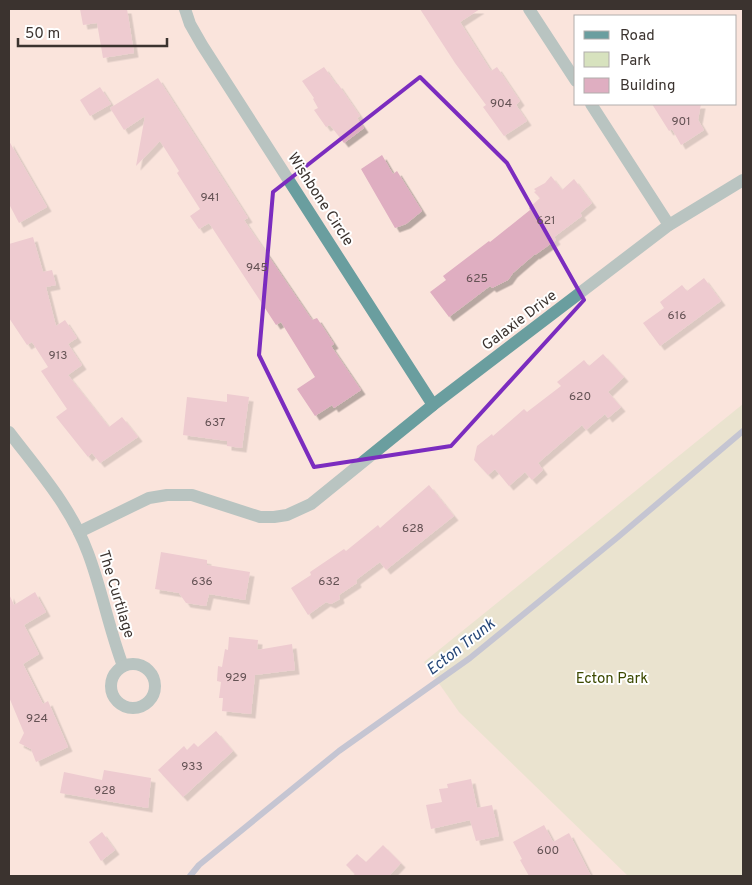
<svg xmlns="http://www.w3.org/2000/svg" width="752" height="885" viewBox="0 0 752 885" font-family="Overpass,sans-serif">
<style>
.green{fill:#d7e2be}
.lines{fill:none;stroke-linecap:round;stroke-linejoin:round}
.stream{stroke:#86a0c5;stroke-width:6}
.building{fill:#dfaec1;filter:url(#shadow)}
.minor{stroke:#6a9e9f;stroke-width:12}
.marked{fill:none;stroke:#7b2cbf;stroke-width:4;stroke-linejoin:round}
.labels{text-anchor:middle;stroke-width:4;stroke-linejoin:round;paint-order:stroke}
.number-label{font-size:12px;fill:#645254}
.street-label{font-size:15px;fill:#3b332f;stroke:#fff}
.park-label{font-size:15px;fill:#3c4900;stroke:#fff}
.water-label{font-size:16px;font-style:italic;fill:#274879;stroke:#fff}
</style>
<defs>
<filter id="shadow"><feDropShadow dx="4.5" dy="4.5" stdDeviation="0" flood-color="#0004"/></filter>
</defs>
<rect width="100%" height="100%" fill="#fae4dc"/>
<polygon class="green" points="743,404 743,876 628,876 459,712 424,662"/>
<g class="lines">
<polyline class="stream" points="190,876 199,865 339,751 470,658 618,537 743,431"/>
</g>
<g class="building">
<polygon points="80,9 127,9 134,53 103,58 97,23 83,25"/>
<polygon points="420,9 480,9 460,22 491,71 497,67 520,101 516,105 527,121 504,136 483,107 486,105 455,63"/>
<polygon points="324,67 336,84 338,84 360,116 357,118 364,128 344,143 330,125 326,127 314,110 318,108 313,99 314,98 302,81"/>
<polygon points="158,78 248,218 244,220 312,320 317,318 334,344 331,346 361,390 334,408 332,405 315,416 297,389 315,377 281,322 276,325 209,223 199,229 190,216 200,209 177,173 179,171 160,141 136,166 145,116 124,130 110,108"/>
<polygon points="100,87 111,104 90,116 80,100"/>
<polygon points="652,104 701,104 698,120 704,130 681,145 672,129 669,131"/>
<polygon points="9,141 47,207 19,223 9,204"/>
<polygon points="382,155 393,174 397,171 422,211 406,224 395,228 361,169"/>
<polygon points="551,176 562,190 574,179 592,203 580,213 582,216 554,237 556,240 535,255 535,254 513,273 508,280 492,288 490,286 449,317 430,292 446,280 443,276 489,241 490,242 530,210 529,208 540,198 534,192 536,191 534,189 545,183"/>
<polygon points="33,237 43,272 52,270 56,285 46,287 56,326 65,320 77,338 68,344 82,365 68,375 109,427 122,417 138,437 100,463 92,453 88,457 56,417 67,409 41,371 48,367 32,342 27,345 9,318 9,244"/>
<polygon points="704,278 721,301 660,346 643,323 664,308 660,302 682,285 687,291"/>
<polygon points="603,354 624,377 608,392 621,407 608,418 605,414 586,430 582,425 538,463 543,470 532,480 525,472 509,486 495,469 488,475 474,460 477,446 492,434 493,436 524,409 527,412 561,386 557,382 584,360 589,366"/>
<polygon points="227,394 249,397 242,448 227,446 227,441 183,435 187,397 227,402"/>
<polygon points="429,485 454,516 386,570 380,562 356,580 357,583 339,595 340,599 331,604 326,602 308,615 291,588 311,575 310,572 344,549 346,551 378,525 380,528"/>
<polygon points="161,552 207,560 207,565 250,572 245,600 209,594 206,606 186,603 179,593 155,589"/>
<polygon points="35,592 46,612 24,625 39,654 23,664 43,704 48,701 68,747 36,762 31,749 19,743 24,733 9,697 9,594 14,605"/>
<polygon points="229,637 258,640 257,650 292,644 295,670 255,675 251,714 222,711 223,698 219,698 221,682 217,681 218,666 222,667 225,649 228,650"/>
<polygon points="216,731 233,751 183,797 158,770 184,746 187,750 194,743 198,747"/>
<polygon points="104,770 151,778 148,808 60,793 64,772 102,780"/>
<polygon points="471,779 477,808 492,805 499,836 476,841 470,820 431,829 426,805 442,802 439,789 448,788 447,784"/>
<polygon points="544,825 553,842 569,833 591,876 529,876 520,860 522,859 513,842"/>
<polygon points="102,832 115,850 101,861 89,842"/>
<polygon points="383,845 401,863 389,876 352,876 355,874 346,865 357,854 366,862"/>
</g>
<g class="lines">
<g class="minor">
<polyline points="185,9 190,24 202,45 433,405"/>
<polyline points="529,9 576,81"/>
<polyline points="591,104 669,225"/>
<path d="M9,432C38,470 71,507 88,553C102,590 109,629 123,666"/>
<polyline points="79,532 149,498 167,495 192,495 260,517 274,517 287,515 311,504 433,405 669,225 743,180"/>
<circle cx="133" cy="686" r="22"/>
</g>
</g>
<path d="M0 0H752V885H0ZM420,77L507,163L584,300L451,446L314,467L259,355L273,192Z" fill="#fae4dc" fill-opacity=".55" fill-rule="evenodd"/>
<path class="marked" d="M420,77L507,163L584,300L451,446L314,467L259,355L273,192Z"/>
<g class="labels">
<g class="number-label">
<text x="501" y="107">904</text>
<text x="681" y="125">901</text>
<text x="210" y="201">941</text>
<text x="546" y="224">621</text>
<text x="257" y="271">945</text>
<text x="477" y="282">625</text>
<text x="677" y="319">616</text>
<text x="58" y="359">913</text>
<text x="580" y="400">620</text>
<text x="215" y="426">637</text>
<text x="413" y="532">628</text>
<text x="202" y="585">636</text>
<text x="329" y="585">632</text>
<text x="236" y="681">929</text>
<text x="37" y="722">924</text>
<text x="192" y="770">933</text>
<text x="105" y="794">928</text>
<text x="548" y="854">600</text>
</g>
<g class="street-label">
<text transform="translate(321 199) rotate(57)" y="5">Wishbone Circle</text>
<text transform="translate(519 320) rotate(-37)" y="5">Galaxie Drive</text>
<text transform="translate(117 594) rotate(73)" y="5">The Curtilage</text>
</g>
<g class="park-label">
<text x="612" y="683">Ecton Park</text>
</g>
<g class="water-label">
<text transform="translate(460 646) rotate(-38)" y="6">Ecton Trunk</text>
</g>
</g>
<rect width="752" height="885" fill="none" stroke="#3b332f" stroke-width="20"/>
<rect x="574" y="15" width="162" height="90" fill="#ffffff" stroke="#b1adac"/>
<rect x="584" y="31" width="25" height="8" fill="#6a9e9f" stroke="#b1adac"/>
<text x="620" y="40" font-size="15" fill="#3b332f">Road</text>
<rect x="584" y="52" width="25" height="15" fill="#d7e2be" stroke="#b1adac"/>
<text x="620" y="65" font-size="15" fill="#3b332f">Park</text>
<rect x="584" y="78" width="25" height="15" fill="#dfaec1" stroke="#b1adac"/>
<text x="620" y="90" font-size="15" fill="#3b332f">Building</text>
<path d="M18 38v8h149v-8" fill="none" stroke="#3b332f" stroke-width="2.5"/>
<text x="25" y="38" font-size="15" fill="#3b332f" stroke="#ffffff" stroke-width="4" paint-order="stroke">50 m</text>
</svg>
